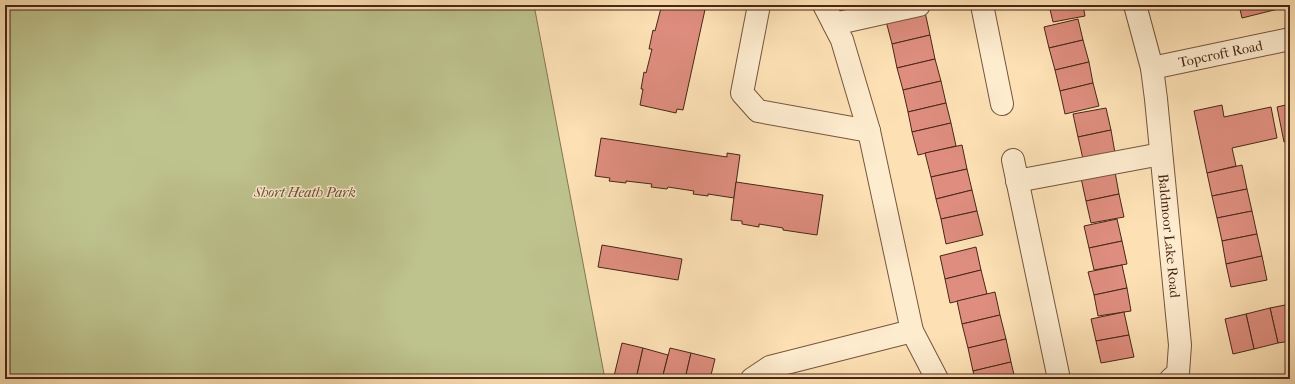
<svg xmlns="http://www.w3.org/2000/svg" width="1295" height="384" viewBox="0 0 1295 384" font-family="'IM FELL French Canon',serif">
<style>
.green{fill:#bec38e;stroke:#837552}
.building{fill:#de8d7e;stroke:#482716}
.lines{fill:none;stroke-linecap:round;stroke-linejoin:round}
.minor-casing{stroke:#75563e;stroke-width:24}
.minor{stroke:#feeccf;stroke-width:22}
.labels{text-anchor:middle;stroke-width:3;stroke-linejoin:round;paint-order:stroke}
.street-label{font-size:14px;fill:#482716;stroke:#feeccf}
.park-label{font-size:14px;font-style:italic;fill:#664e34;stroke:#feeccf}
</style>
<rect width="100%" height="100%" fill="#fde1b5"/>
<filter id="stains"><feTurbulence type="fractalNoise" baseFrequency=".005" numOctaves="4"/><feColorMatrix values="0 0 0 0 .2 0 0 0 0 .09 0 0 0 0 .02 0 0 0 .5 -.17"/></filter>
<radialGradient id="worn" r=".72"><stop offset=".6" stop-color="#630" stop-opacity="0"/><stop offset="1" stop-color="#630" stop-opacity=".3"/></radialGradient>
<polygon class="green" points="5,5 534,5 605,379 5,379"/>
<g class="building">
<polygon points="659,5 706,5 683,110 677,109 676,113 640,105 643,89 641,89 644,72 646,73 652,49 649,49 653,30 655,31 661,8 658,7"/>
<polygon points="1049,5 1083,5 1085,16 1053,22"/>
<polygon points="1239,5 1290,5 1290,6 1242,18"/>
<polygon points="925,12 930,35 892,44 886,21"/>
<polygon points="1078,19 1083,40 1049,48 1044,27"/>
<polygon points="930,35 935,59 897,68 892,44"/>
<polygon points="1083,40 1089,62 1055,70 1049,48"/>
<polygon points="935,59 941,81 903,90 897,68"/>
<polygon points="1089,62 1093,83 1060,91 1055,70"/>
<polygon points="941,81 946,103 908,112 903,90"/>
<polygon points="1093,83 1099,106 1065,114 1060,91"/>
<polygon points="946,103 951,123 912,132 908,112"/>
<polygon points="1290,104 1290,141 1284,142 1277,107"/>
<polygon points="1222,105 1224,117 1271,107 1277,138 1232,148 1236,166 1207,173 1194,111"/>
<polygon points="1106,108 1111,130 1078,137 1073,114"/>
<polygon points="951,123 956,146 918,155 912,132"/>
<polygon points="1111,130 1115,153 1083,159 1078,137"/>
<polygon points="601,138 727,157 727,153 740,155 734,198 708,194 708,196 693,194 694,191 668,187 667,189 651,187 652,184 626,181 626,183 609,181 610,178 595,176"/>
<polygon points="962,145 967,169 931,177 925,153"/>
<polygon points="1242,165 1247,189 1212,196 1207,173"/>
<polygon points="967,169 972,190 936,199 931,177"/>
<polygon points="1115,172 1119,194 1086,201 1081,178"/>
<polygon points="736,182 823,195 817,235 783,230 783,228 759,224 759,227 742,224 742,221 731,220"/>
<polygon points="1247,189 1252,211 1217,218 1212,196"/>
<polygon points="972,190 977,211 941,219 936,199"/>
<polygon points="1119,194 1124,217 1091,223 1086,201"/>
<polygon points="977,211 983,235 946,244 941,219"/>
<polygon points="1252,211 1257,234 1222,241 1217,218"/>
<polygon points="1117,219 1122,241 1089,248 1084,226"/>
<polygon points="1257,234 1262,256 1226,264 1222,241"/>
<polygon points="1122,241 1127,264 1094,270 1089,248"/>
<polygon points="602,245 682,259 678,280 598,267"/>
<polygon points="976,247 981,270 945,279 940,256"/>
<polygon points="1262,256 1267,280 1231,287 1226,264"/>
<polygon points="1122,265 1127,288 1094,295 1088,272"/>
<polygon points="981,270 987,294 950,303 945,279"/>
<polygon points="1127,288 1131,311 1098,316 1094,295"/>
<polygon points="995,292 1000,315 962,324 957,301"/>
<polygon points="1290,304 1290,341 1278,343 1270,308"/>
<polygon points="1270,308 1278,343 1254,349 1246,314"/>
<polygon points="1124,312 1129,335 1096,341 1091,319"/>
<polygon points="1246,314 1254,349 1233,354 1225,319"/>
<polygon points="1000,315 1006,339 968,348 962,324"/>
<polygon points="1129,335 1134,357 1101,363 1096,341"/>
<polygon points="1006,339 1011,362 973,371 968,348"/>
<polygon points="622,343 643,348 636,379 626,379 614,376"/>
<polygon points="643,348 668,355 662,379 636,379"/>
<polygon points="670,348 691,353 685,379 662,379"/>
<polygon points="691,353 715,359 710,379 685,379"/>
<polygon points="1011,362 1015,379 975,379 973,371"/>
</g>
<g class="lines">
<g class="minor-casing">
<g id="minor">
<polyline points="759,5 742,93 758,111 869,131"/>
<polyline points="824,5 842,40 869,131 912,331 937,379"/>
<polyline points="982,5 1002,104"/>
<path id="s1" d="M1135,5L1152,68L1156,99L1180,345L1178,373L1171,379"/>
<polyline points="834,24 919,5"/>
<path id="s2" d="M1152,68L1290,39"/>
<polyline points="1013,160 1059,379"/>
<polyline points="1017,181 1161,154"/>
<polyline points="752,379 770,367 912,331"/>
</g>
</g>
<use href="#minor" class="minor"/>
</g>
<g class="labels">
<g class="street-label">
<text dy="5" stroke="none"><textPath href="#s2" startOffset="70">Topcroft Road</textPath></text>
<text dy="5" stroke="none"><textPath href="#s1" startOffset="234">Baldmoor Lake Road</textPath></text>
</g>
<g class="park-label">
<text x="305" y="197">Short Heath Park</text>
</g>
</g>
<rect width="1295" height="384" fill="none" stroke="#fde1b5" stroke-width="20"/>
<rect x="6" y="6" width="1283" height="372" fill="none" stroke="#482716" stroke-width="2"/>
<rect x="10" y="10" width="1275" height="364" fill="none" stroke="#482716"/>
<rect width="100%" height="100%" filter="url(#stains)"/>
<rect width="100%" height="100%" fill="url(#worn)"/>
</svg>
